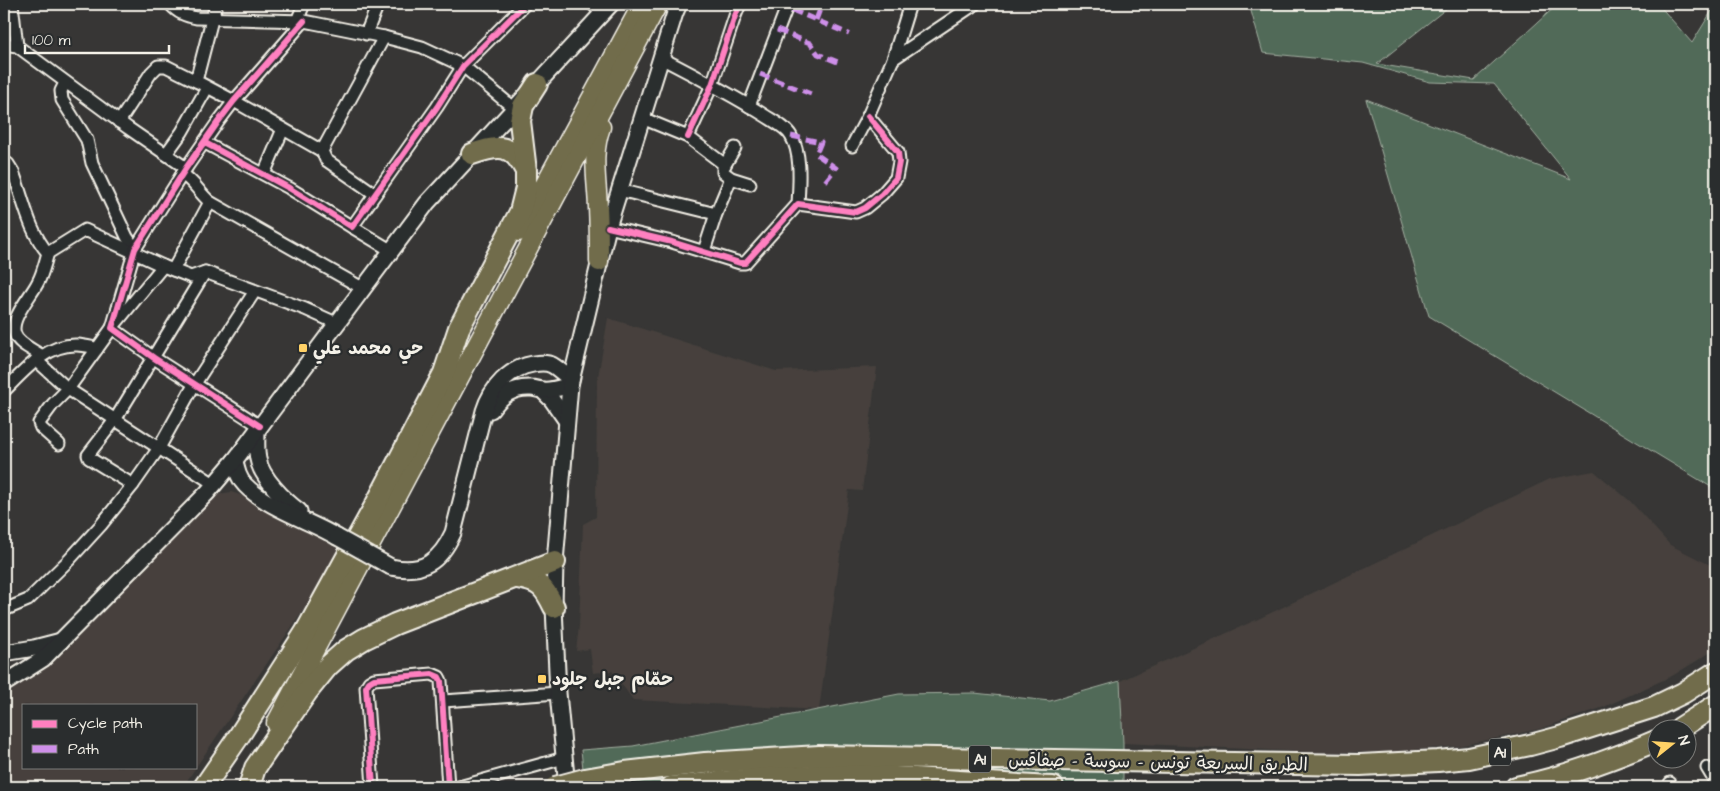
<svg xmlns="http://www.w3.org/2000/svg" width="1720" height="791" viewBox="0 0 1720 791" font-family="'Architects Daughter','Playpen Sans Arabic',sans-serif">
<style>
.built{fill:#46413d}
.green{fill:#516b59;stroke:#a2aea0}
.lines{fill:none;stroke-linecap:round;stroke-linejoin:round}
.street-casing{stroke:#f4f1e8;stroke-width:15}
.secondary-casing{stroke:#f4f1e8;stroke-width:19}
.primary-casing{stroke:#f4f1e8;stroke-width:21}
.highway-casing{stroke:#f4f1e8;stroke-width:24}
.street{stroke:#2a2d2e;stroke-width:11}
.secondary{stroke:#2a2d2e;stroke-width:15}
.primary{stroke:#716c4b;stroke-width:18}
.highway{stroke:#716c4b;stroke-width:20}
.secondary-bridge-casing{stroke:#f4f1e8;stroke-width:19;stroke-linecap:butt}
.highway-bridge-casing{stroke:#f4f1e8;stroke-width:24;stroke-linecap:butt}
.secondary-bridge{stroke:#2a2d2e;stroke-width:15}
.highway-bridge{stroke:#716c4b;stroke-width:20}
.quiet{stroke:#ce8fe9;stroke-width:5;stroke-dasharray:10 5;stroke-linecap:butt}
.cycleway-casing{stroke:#2a2d2e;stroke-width:9}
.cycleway{stroke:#ff80c0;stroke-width:6}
.poi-dot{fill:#ffd166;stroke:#2a2d2e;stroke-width:2}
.labels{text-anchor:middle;stroke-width:4.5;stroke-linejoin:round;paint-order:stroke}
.shield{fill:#2a2d2e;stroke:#b7b6b0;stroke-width:1}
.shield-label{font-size:16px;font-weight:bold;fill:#f4f1e8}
.poi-label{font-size:18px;font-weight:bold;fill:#f4f1e8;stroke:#2a2d2e;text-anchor:start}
.street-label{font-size:18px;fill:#f4f1e8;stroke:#2a2d2e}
</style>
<rect width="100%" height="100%" fill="#373635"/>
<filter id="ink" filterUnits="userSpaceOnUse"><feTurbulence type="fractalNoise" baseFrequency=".02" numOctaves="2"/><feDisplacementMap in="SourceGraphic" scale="10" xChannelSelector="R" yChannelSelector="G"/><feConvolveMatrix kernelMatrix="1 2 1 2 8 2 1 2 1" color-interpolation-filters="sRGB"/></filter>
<g filter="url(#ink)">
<g class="built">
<polygon points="608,318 776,371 877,367 862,491 849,490 819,710 633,700 612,671 593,673 590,649 576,651 579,626 583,524 596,517 597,383"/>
<polygon points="1594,471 1630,501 1670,545 1716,568 1716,649 1672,676 1604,707 1540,729 1459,746 1393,752 1312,752 1123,743 1120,681 1256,620 1550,479"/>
<polygon points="231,492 250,498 296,521 338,549 313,596 196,767 196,705 24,705 24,767 196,767 183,787 4,787 4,696 51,663 151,556 213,495"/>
</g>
<g class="green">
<polygon points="1249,4 1452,4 1377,64 1474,80 1558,4 1658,4 1692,43 1716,4 1716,490 1429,316 1366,99 1571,179 1494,84 1430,82 1363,63 1263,53"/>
<polygon points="1120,681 1123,743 1123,787 585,787 581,750 633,746 899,694 974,693 1050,701"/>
</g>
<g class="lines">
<g class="street-casing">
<g id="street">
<polyline points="12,4 17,46"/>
<path d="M170,4C178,13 185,16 197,18L304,21L384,37L422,47L463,66L515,109"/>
<polyline points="216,4 196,81 234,101 322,151"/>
<polyline points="592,4 603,13"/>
<polyline points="297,21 304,4"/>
<polyline points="366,34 378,4"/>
<polyline points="4,44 17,46 128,128 186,168"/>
<path d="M661,58C696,76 731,94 764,115C773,121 786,127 791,136C802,154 799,184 798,204"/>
<polyline points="893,59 975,4"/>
<polyline points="65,83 61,91 62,100 87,140 92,163 127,237 135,249"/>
<polyline points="749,106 788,4"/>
<polyline points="642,118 688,137 725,165"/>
<polyline points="119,122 151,73 158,66 166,66 196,81"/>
<polyline points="688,137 712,85 735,16 740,4"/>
<polyline points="205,143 289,188 352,227 437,107 463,66 525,4"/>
<polyline points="852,146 868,116 893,59 910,4"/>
<polyline points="735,148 723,168 723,172 731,178 750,184"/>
<polyline points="166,154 182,132 207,88"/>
<path d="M4,162L8,164L13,172C24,200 28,230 48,253"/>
<path d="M182,174C195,182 199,193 210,202L364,289"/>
<polyline points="264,174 283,129"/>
<polyline points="619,190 716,214"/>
<polyline points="375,194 326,160 322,151 384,37"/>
<polyline points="352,227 392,251"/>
<polyline points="608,227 672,242 740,263 745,263 798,204 856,212 865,208 882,194 896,178 899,162 898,152 868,116"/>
<polyline points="704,251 716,214 731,178"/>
<polyline points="173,270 210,202"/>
<path d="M42,356C34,350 18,344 15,334C9,319 32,295 38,282C43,273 45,262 48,253L85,230L163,266L191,277L205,272L305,309L336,323"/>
<polyline points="36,360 68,389 214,484"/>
<path d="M4,391C24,371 47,343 78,345C84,346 91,346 97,349"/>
<polyline points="260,426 154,358 112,328 135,249 186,168 218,122 234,101 304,21"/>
<polyline points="59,444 41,428 39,423 53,404 68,389 112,328 163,266"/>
<polyline points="133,485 89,458 88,455 115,420 205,272"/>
<polyline points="4,610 28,600 69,560 101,525 133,485 159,448 194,385 255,291"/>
<polyline points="443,701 558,693"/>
<polyline points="1707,768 1716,783"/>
<polyline points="1670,783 1671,787"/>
<polyline points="373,787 366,687 369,682 374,679 432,674 439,677 441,681 448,787"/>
<polyline points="459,787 564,758"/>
</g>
</g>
<g class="secondary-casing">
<g id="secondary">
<polyline points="542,390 552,400 566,420"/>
<path d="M491,410C501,396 512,387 531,388C535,388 539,390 543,390C552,391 562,387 570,385"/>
<path d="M257,431C257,440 256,450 258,459C261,477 284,500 299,511"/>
<path d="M235,460C236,468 239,479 245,485C267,508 310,521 337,537"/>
<path d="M391,567C423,574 440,561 453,533L484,411C491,388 509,368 533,364C539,363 546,362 552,365C559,369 565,375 571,380"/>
<polyline points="4,653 34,648 61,641"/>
<polyline points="7,682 43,659 207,493 235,460 427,203 611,4"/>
<polyline points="567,787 558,693 554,607 555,562 570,385 608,227 675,13 679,4"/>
</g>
</g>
<g class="primary-casing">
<g id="primary">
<polyline points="519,232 642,4"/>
<path d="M599,262C599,244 599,226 598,208C597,179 591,154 601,127"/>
<polyline points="276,723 658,4"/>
</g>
</g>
<g class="highway-casing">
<g id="highway">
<path d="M472,154C500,145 511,143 526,171"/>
<path d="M517,578C540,582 544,586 554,607"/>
<polyline points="1680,728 1716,705"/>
<polyline points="585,779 625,772 705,763 819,756 1360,765 1438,761 1469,758 1530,745 1560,737 1654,707 1683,693 1716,672"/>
<polyline points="204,787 237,739 305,633 376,504 444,373 459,328 520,212 526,188 526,171 520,121 523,106 537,84"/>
<polyline points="249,787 255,768 307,692 328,666 346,650 364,639 395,624 555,562"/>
<path d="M671,787C738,779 805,774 872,776C932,778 993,784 1053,787"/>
<path d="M1516,787C1565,777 1611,760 1658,740"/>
</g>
</g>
<use href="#street" class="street"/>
<use href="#secondary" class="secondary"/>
<use href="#primary" class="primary"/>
<use href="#highway" class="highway"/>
<g class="secondary-bridge-casing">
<polyline id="secondary-bridge" points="337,537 391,567"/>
</g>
<g class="highway-bridge-casing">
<polyline id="highway-bridge" points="555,787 585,779"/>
</g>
<use href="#secondary-bridge" class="secondary-bridge"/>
<use href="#highway-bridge" class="highway-bridge"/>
<g class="quiet">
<polyline points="778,4 849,34"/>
<polyline points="816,20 822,4"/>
<polyline points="777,30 810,43 818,54 840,63"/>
<polyline points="760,74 811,94"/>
<polyline points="791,136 821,142 816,154 836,168 824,183"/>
</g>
<g class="cycleway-casing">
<g id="cycleway">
<polyline points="688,137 712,85 735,16 740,4"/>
<polyline points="205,143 289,188 352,227 437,107 463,66 525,4"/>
<polyline points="608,227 672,242 740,263 745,263 798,204 856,212 865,208 882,194 896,178 899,162 898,152 868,116"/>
<polyline points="260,426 154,358 112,328 135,249 186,168 218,122 234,101 304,21"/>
<polyline points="373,787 366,687 369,682 374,679 432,674 439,677 441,681 448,787"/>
</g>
</g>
<use href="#cycleway" class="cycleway"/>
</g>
</g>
<g class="poi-dot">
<rect x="298" y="343" width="10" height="10" rx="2.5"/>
<rect x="537" y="674" width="10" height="10" rx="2.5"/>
</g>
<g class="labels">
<g class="shield">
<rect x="1489" y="738.5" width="22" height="27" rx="4"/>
<rect x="969" y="745.5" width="22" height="27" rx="4"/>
</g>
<g class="shield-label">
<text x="1500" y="758">A1</text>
<text x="980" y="765">A1</text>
</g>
<g class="poi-label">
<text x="313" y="354">حي محمد علي</text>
<text x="552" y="685">حمّام جبل جلود</text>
</g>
<g class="street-label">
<text transform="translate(1158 762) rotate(1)" y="6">الطريق السريعة تونس - سوسة - صفاقس</text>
</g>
</g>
<rect width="1720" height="791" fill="none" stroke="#2a2d2e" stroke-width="20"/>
<rect x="10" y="10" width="1700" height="771" fill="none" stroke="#f4f1e8" stroke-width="2" filter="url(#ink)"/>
<rect x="22" y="704" width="175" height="65" fill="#2a2d2e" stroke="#7b7b78"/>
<rect x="32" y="720" width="25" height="8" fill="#ff80c0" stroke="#7b7b78"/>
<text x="68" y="728" font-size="15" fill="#f4f1e8">Cycle path</text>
<rect x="32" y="745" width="25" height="8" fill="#ce8fe9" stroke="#7b7b78"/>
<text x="68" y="754" font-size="15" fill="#f4f1e8">Path</text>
<g transform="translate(1672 744) rotate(73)"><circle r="24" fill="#2a2d2e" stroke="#7b7b78"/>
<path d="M0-4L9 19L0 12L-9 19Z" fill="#ffd166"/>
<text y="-8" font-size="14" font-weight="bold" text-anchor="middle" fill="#f4f1e8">N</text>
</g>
<path d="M25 45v8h144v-8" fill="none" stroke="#f4f1e8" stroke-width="2.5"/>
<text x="32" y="45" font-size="15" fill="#f4f1e8" stroke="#2a2d2e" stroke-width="4" paint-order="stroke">100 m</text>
</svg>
